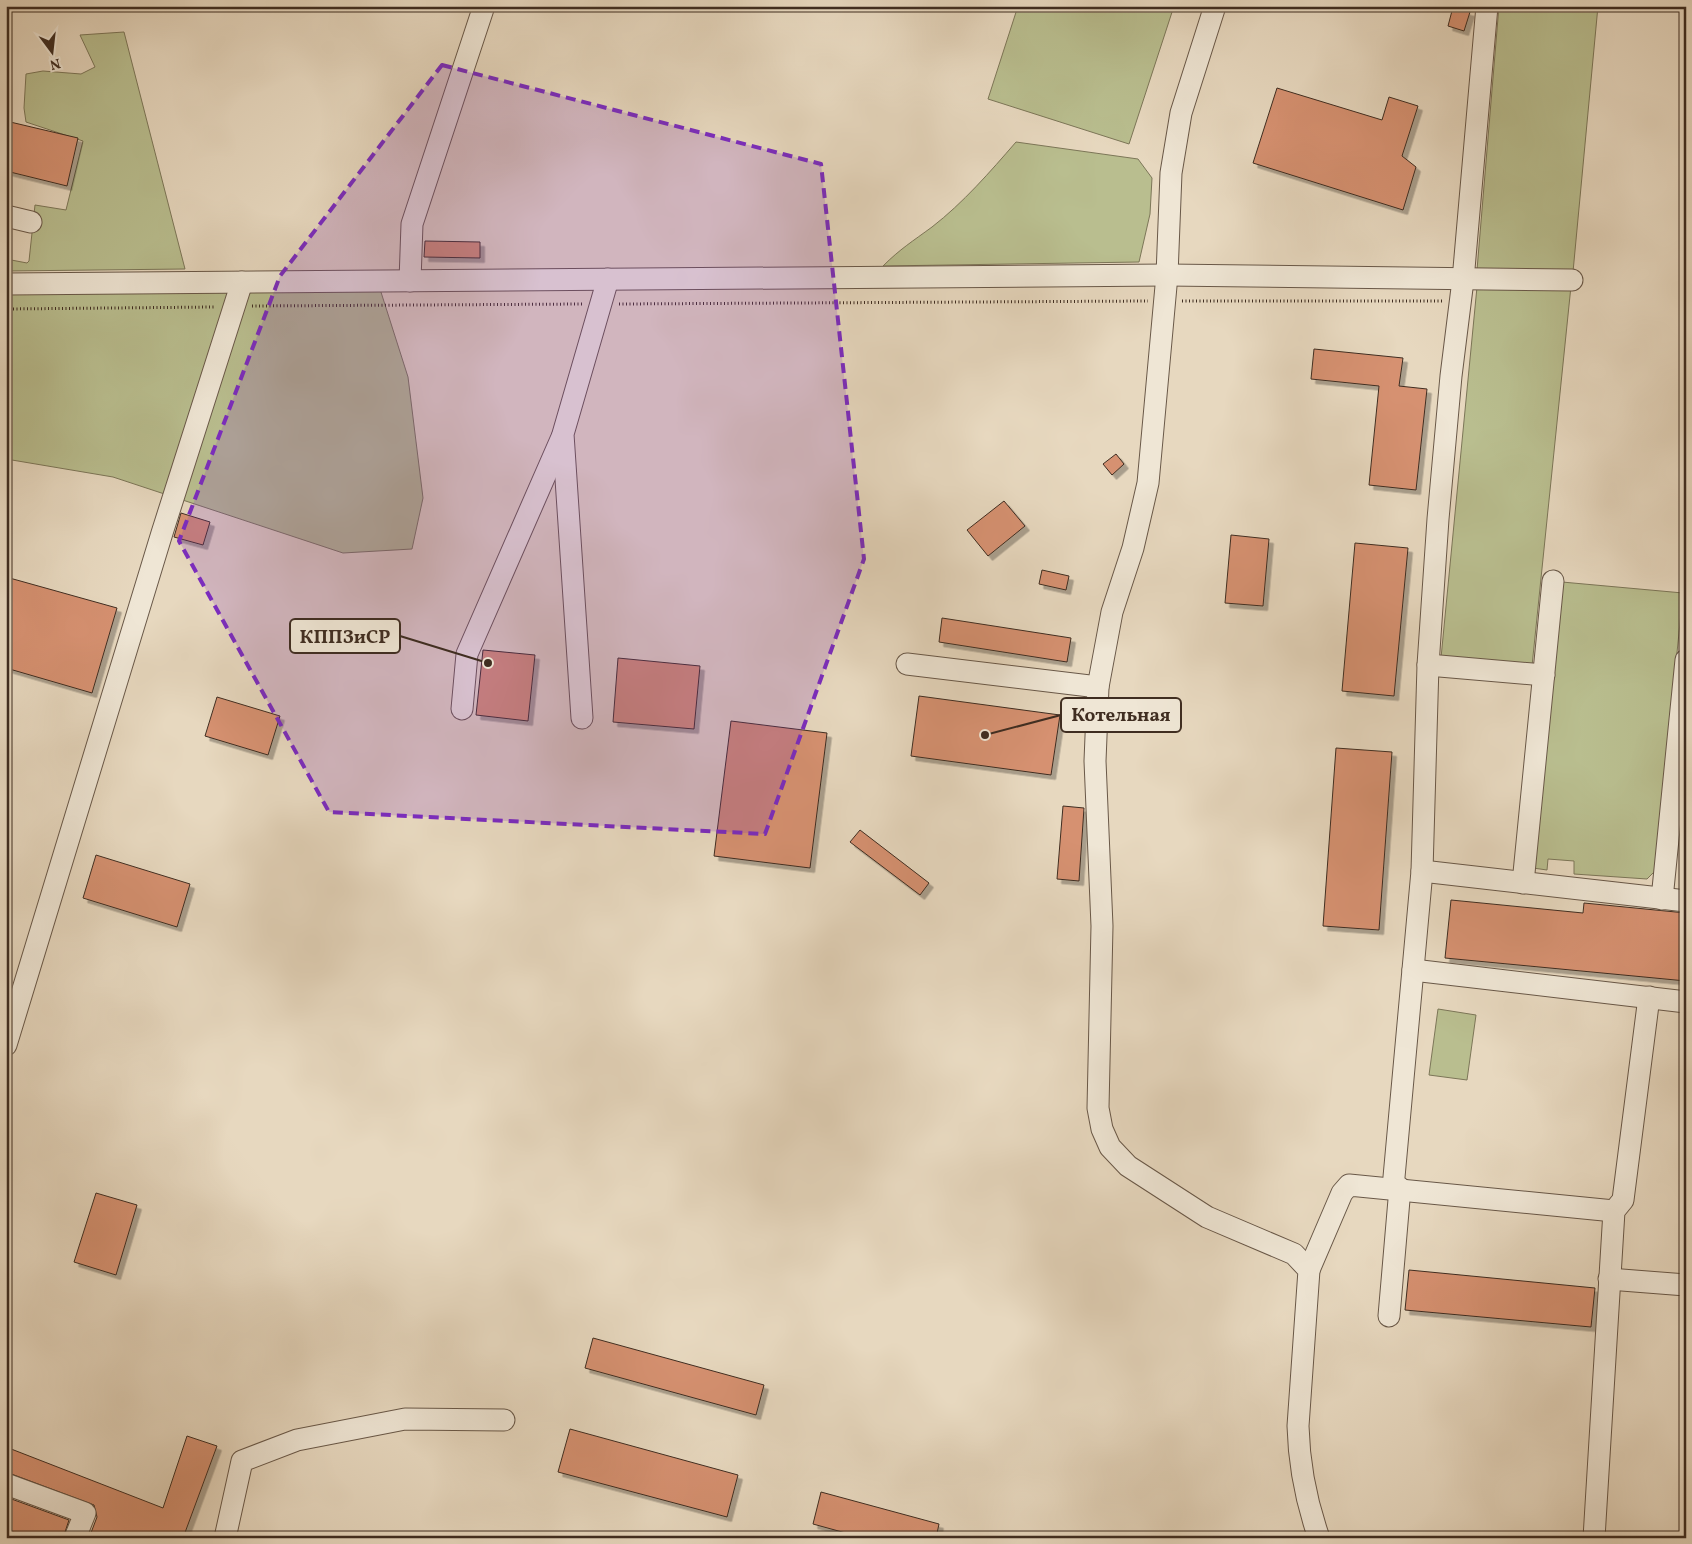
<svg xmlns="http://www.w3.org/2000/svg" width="1692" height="1544" viewBox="0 0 1692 1544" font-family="Vollkorn,serif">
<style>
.green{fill:#b9be8f;stroke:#7c7658}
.building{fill:#d69171;stroke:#3f2d21;filter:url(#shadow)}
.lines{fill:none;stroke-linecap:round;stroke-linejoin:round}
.minor-casing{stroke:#695848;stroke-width:23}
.path{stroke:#3f2d21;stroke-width:3;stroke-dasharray:1 2.5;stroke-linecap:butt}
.minor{stroke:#efe6d5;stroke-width:21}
.marked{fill:#7b2cbf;fill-opacity:0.2;stroke:#7b2cbf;stroke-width:4;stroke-dasharray:10 6;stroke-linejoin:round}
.leader{fill:none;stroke:#3f2d21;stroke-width:2}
.callout-dot{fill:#3f2d21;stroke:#efe6d5;stroke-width:2}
.callout{fill:#efe6d5;stroke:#3f2d21;stroke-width:2}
.callout-label{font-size:19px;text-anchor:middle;font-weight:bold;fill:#3f2d21}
</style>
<defs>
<filter id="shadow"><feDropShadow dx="4.5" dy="4.5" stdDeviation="0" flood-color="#0004"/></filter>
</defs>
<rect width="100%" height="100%" fill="#e7d8bf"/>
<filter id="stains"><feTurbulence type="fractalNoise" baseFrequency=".004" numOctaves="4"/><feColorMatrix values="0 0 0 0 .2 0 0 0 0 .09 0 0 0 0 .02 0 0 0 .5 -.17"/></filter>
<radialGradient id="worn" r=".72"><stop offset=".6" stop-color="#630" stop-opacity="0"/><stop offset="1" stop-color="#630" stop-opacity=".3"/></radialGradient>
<g class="green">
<polygon points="1018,6 1174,6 1129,144 988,99"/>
<polygon points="1499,6 1598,6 1573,272 1477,270"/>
<polygon points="124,32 185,269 6,271 6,259 27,263 29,261 35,205 66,210 83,141 26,122 24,108 26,74 43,71 81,74 95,67 80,35"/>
<path d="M1016,142L1138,159L1152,178L1150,214L1139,262L883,266C900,249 913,241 932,227C963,203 990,172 1016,142Z"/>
<polygon points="1571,286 1532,666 1441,658 1477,287"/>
<polygon points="380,289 408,377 423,498 412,549 343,553 113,477 6,459 6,294"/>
<polygon points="1562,582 1683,593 1655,871 1647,879 1574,874 1574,861 1548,859 1547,870 1533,868"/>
<polygon points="1438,1009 1476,1015 1467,1080 1429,1075"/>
</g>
<g class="building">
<polygon points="1453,7 1470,12 1464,31 1448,26"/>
<polygon points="1277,88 1382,120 1389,97 1418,106 1402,156 1416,167 1403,210 1253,163"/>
<polygon points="6,121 78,138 67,186 6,171"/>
<polygon points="425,241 480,242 480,258 424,257"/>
<polygon points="1314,349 1403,358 1399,386 1427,389 1416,490 1369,485 1379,386 1311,379"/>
<polygon points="1116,454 1124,464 1112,475 1103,464"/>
<polygon points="1004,501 1025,526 988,556 967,530"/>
<polygon points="181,513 210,522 203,545 174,537"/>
<polygon points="1231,535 1269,539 1263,606 1225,603"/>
<polygon points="1355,543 1408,548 1394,696 1342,691"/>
<polygon points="1042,570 1069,576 1066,590 1039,584"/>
<polygon points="6,577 117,608 92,693 6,668"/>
<polygon points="942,618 1071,638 1067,662 939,642"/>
<polygon points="483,650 535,655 528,721 476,715"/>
<polygon points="618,658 700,666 694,729 613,722"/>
<polygon points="919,696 1060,715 1051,775 911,756"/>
<polygon points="217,697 280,716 268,755 205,736"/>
<polygon points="731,721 827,733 810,868 714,856"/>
<polygon points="1336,748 1392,752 1379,930 1323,926"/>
<polygon points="1063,806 1084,808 1079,881 1057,879"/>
<polygon points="860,830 929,883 920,895 850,842"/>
<polygon points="96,855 190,884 177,927 83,898"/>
<polygon points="1451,900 1583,913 1584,903 1686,913 1686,981 1445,958"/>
<polygon points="96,1193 137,1205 116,1275 74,1262"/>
<polygon points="1409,1270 1595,1288 1591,1327 1405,1310"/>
<polygon points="593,1338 764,1385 756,1415 585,1368"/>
<polygon points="570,1429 738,1475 727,1517 558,1472"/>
<polygon points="187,1436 217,1446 183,1538 89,1538 97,1517 94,1505 6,1472 6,1447 163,1508"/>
<polygon points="821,1492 939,1524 936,1538 864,1538 813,1524"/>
<polygon points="6,1497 69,1520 63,1538 32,1538 6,1530"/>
</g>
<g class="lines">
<g class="minor-casing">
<g id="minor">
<path d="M1215,6L1181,113L1171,173L1167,275L1148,483L1133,548L1112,612L1098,687L1095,761L1102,926L1098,1108L1102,1129L1110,1147L1128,1166L1207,1217L1294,1254L1309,1270L1298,1426C1299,1465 1306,1501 1319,1538"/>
<polyline points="6,216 31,222"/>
<polyline points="410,281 412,224 484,6"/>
<polyline points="6,284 1167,275 1572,280"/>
<polyline points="907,664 1098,687"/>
<polyline points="1428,665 1544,675"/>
<polyline points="462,709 467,654 562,437"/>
<polyline points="582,718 563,434 608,279"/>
<polyline points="1422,871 1686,901"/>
<polyline points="1523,883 1553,581"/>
<polyline points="1662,899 1686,660"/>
<polyline points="1413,970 1686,1002"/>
<polyline points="6,1045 162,533 242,282"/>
<polyline points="1393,1188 1422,871 1428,665 1438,519 1451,376 1463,280 1487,6"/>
<polyline points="1309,1270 1342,1193 1349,1185 1614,1211"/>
<polyline points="1609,1279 1686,1285"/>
<polyline points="1389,1316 1400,1188"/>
<polyline points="6,1484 85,1513 75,1538"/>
<polyline points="225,1538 242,1461 297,1440 405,1419 504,1420"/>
<polyline points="1594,1538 1614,1211 1623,1200 1649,997"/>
</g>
</g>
<g class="path">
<polyline points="1182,301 1443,301"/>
<polyline points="619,304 1148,301"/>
<polyline points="252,306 583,304"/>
<polyline points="6,309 215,307"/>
</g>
<use href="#minor" class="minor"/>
</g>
<path class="marked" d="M442,65L821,164L864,559L765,834L329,812L179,541L280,276Z"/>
<path class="leader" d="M488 663L400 636M985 735L1061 715"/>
<g class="callout-dot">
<circle cx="488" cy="663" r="5"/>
<circle cx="985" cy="735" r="5"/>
</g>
<g class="callout">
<rect x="290" y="619" width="110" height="34" rx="5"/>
<rect x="1061" y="698" width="120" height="34" rx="5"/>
</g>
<g class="callout-label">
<text x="345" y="643">КППЗиСР</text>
<text x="1121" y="721">Котельная</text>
</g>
<rect width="1692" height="1544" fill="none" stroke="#e7d8bf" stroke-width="25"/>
<rect x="8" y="8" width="1677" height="1529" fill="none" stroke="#3f2d21" stroke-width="2.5"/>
<rect x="12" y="12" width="1667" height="1519" fill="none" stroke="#3f2d21"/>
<g transform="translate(52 52) rotate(165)" stroke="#efe6d5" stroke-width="4" paint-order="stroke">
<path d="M0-4L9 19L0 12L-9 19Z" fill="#3f2d21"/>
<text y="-8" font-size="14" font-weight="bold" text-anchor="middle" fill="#3f2d21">N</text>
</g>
<rect width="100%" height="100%" filter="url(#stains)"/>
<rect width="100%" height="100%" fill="url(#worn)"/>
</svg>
